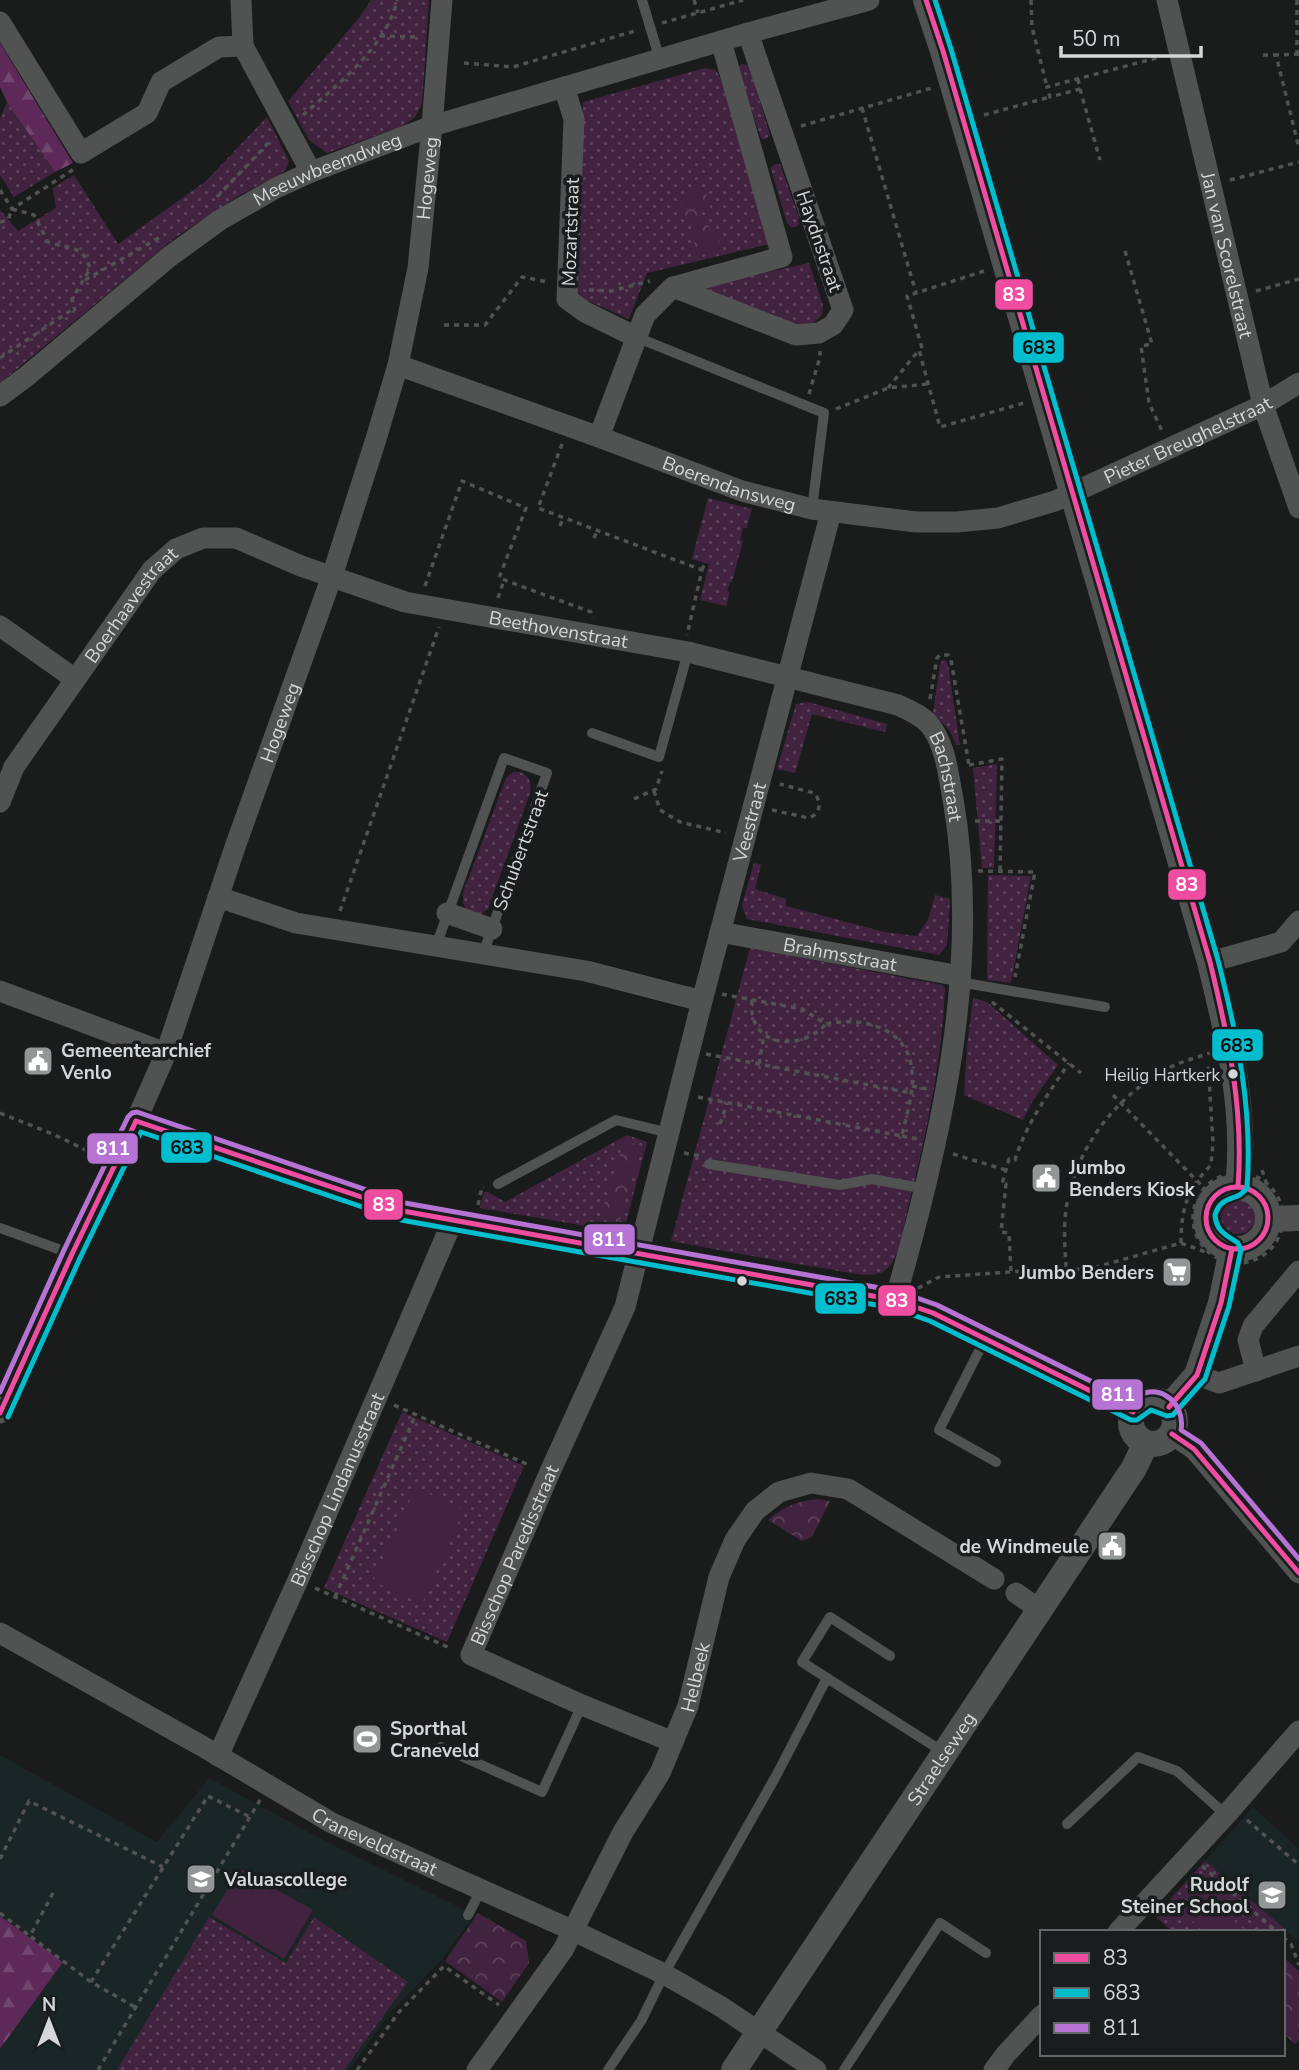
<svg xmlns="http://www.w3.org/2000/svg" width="1299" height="2070" viewBox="0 0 1299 2070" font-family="'Nunito Sans',sans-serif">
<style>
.built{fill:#1a2526}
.grass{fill:url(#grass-dots)}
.forest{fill:url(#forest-firs)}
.park{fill:url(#park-crowns)}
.garden{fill:#42233f}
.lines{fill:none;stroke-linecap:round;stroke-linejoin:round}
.path{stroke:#515252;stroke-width:3.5;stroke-dasharray:5 5;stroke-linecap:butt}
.service{stroke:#515252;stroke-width:10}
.minor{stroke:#515252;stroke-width:21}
.tertiary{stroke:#515252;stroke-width:26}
.bus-1-casing{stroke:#191d1d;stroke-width:10}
.bus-2-casing{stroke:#191d1d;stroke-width:10}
.bus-3-casing{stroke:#191d1d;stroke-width:10}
.bus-1{stroke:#f04da1;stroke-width:5}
.bus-2{stroke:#00becd;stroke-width:5}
.bus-3{stroke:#b673d3;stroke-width:5}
.bus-dot{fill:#d4d7d7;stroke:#191d1d;stroke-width:2.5}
.labels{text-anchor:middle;stroke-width:7;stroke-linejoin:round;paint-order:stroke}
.bus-label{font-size:17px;fill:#d4d7d7;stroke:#191d1d;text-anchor:end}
.street-label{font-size:19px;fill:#d4d7d7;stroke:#191d1d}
.poi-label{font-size:19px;font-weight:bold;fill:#d4d7d7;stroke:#191d1d;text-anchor:start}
.line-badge{stroke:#191d1d;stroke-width:2.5}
.badge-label{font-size:19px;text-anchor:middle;font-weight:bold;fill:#fff}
.pale-badge-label{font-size:19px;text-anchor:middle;font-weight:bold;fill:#111}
</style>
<defs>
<pattern id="grass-dots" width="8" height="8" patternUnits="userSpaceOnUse" patternTransform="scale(1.75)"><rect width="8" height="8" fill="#42233f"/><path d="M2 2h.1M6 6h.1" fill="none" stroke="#5c425a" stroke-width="1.8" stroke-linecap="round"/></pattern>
<pattern id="forest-firs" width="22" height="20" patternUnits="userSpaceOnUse" patternTransform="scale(1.75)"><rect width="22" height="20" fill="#5c2958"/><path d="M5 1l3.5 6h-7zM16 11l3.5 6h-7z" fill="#72476f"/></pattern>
<pattern id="park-crowns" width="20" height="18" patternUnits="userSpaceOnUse" patternTransform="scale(1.75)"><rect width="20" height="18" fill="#42233f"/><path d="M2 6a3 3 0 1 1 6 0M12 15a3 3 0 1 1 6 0" fill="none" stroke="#5c425a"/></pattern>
</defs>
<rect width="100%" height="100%" fill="#1a1c1c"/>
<g class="built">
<polygon points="0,1755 157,1842 209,1778 319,1838 475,1915 442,1959 391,2012 349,2070 0,2070 0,2049 63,1962 0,1916"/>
<polygon points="1253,1807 1299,1849 1299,1942 1205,1861"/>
</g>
<g class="grass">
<polygon points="371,0 429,0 422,104 415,117 403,126 327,153 309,140 288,101 359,18"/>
<polygon points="741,64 749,65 770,135 764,140 761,138 738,70"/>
<polygon points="705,68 716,70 720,77 774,243 647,273 629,319 575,295 583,102"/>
<polygon points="7,102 55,172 14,197 0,175 0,119"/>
<polygon points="267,117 289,161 286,169 280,174 240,195 176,237 0,383 0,210 18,231 56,208 53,188 74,175 118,244 206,181"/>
<polygon points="775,164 780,164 801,223 796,227 791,227 787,223 771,170 771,167"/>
<polygon points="809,263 823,305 822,315 809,327 793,326 693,289"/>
<polygon points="708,498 752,509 747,528 743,528 740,540 743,541 732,582 730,582 727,591 730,592 726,606 700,600 709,564 692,559"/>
<polygon points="945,660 948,665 960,745 956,745 950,731 933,713 940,664 942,661"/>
<polygon points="808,702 887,724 885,732 812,714 795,773 777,769 796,704"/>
<polygon points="997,764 994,868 982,868 973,768"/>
<path d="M513,772C528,771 532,780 530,793L488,909L481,914L466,909L463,903V893L506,778Z"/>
<polygon points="754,863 761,865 755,889 786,899 786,906 884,932 917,936 928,920 935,895 950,899 947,945 939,955 747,919 742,905"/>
<polygon points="988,875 1031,876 1011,983 987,980"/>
<path d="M750,948L942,985L945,988C942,1062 926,1135 908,1207C904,1224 902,1248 892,1263C890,1266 884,1272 880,1273C869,1278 840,1271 828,1269C775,1260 723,1251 671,1241Z"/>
<polygon points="973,998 987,1002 1058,1065 1032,1102 1023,1120 964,1095 967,1047"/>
<polygon points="627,1135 647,1142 626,1223 609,1230 480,1208 484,1192 488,1192 505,1202"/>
<circle cx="1238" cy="1217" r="17"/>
<polygon points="402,1412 524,1466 447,1642 324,1588"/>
<polygon points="1205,1861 1286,1930 1283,1933 1173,1932 1155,1916"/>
<polygon points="209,1917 286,1963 314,1917 408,1982 344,2070 117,2070"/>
</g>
<g class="forest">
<polygon points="0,43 73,163 55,172 7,102 0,87"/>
<polygon points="0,1916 63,1962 0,2049"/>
</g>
<g class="park">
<path d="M697,190L705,193L710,200V211L701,213L698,216C708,226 719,231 719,247L713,255L697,254L695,252L694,233L681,208L684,194L688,191Z"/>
<polygon points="624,1141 641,1145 619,1223 600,1218"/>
<path d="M818,1499L830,1501L812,1537L802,1541L768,1520C783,1507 797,1501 818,1499Z"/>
<polygon points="478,1913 526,1941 529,1963 502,2002 445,1961"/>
<polygon points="1283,1957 1299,1971 1299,2040 1295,2044 1283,2033"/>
</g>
<g class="garden">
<polygon points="416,1488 464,1510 422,1604 373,1581"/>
<polygon points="240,1869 313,1910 284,1959 212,1915"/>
<polygon points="1198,1890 1247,1932 1204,1932 1180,1910"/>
</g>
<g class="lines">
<g class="path">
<polyline points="694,0 698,13"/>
<polyline points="1031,0 1032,27 1047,87"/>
<polyline points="1297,0 1297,54"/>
<polyline points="662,23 743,0"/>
<polyline points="380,36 420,37"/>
<polyline points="1299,54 1276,55 1299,148"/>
<polyline points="1263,55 1276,55"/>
<polyline points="464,63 513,67 638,30"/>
<polyline points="1078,79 1080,89 1050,97 1047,87 1160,57"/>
<polyline points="1080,89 1100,160"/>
<polyline points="862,108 916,293"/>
<path d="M303,115C336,86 388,45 397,0"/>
<polyline points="984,115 1050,97"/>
<polyline points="801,126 932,88"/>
<polyline points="1230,180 1299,162"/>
<polyline points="0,190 12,209 74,169"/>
<polyline points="217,197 272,139"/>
<path d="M0,222L8,220L12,209L34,215L48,242C69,249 84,245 90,269L72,299L75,311"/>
<polyline points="1125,251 1152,344 1141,346 1149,403 1162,431"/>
<polyline points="984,271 907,296 922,348 919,350 940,427 1024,403"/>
<polyline points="85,280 162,236"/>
<polyline points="589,290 611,291 650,281"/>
<polyline points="1256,291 1299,279"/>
<polyline points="444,325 485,325 522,277 548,282"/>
<polyline points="0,358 73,309"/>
<polyline points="888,388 919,350"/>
<polyline points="809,394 820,357 820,351"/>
<polyline points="836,409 888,388 928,384"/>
<polyline points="562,444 538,508 702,570 687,635"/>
<polyline points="560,526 563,518"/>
<polyline points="594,538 597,531"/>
<polyline points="702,570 705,562"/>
<polyline points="425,586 462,481 526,508 499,578 591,612 593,618"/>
<polyline points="498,598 504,580"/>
<polyline points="930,699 937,658 940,655 948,655 951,660 969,765"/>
<polyline points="969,765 1002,759 1000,872"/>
<polyline points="654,791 660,810 680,822 726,833"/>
<polyline points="634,799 656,789 662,771"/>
<path d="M772,810L809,818C821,813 822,802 814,793L780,784"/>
<polyline points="975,821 1001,821"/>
<polyline points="978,871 1035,872 1015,977"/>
<polyline points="340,911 439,627"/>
<path d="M752,1000C747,1046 798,1053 825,1025"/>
<polyline points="992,1002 1081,1073"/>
<polyline points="706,1054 911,1093"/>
<polyline points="759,1064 764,1035"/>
<polyline points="912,1086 927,1089"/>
<polyline points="1113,1095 1204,1188"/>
<path d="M698,1097L902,1136C906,1116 914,1093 912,1072C909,1028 863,1016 826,1024L802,1009L721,994"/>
<polyline points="0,1113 55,1135 98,1156"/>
<polyline points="720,1124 727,1103"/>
<polyline points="902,1136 917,1139"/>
<polyline points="684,1153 700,1156"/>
<polyline points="953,1154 1006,1170"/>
<polyline points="1262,1170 1266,1182"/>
<circle cx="1238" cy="1218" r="45"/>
<polyline points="478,1205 482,1187 484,1187"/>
<path d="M1181,1243C1181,1209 1187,1189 1211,1165L1213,1143L1208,1062"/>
<path d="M1066,1267C1065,1251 1064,1234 1065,1218C1071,1154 1113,1097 1169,1068C1182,1061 1196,1058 1210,1053"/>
<path d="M1011,1271L1009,1233L1001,1232L1006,1184H1002L1009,1159L1015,1160C1026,1124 1048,1094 1069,1063"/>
<polyline points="918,1288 939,1277 1066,1268 1086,1270 1181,1243 1208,1253"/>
<polyline points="394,1405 531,1466"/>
<polyline points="315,1588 452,1649"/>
<polyline points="335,1597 416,1414"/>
<polyline points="1247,1820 1299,1865"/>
<polyline points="0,1859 29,1801 163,1867"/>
<polyline points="1202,1866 1277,1932"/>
<polyline points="53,1893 30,1936 91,1982 135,2007"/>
<polyline points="0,1913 30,1936"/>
<polyline points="1283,1937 1291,1944 1299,1965"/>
<polyline points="91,1982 208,1796 250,1817"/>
<polyline points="98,2070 260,1800"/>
<polyline points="357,2070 399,2012 444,1966 499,2005"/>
</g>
<g class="service">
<polyline points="642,0 660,60"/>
<polyline points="636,337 824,413 812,509"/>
<polyline points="592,733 659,757 688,652"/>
<polyline points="436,946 504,758 547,773 483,954"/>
<polyline points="959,982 1105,1007"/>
<polyline points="709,1164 840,1185 872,1179 926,1189"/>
<polyline points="498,1184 616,1120 669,1133"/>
<polyline points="0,1228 72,1254"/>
<polyline points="985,1339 939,1430 996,1462"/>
<polyline points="827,1678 802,1662 830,1617 890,1656"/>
<polyline points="441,1747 542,1792 582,1705"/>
<polyline points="1067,1824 1138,1757 1177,1771 1226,1815"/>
<polyline points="468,1915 481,1890"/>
<polyline points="608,2070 641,2021 664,1974 776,1776 827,1678 945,1753"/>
<polyline points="844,2070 940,1923 986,1953"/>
</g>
<g class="minor">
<polyline points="241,0 243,46 311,172"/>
<path id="s1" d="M1167,0L1263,405L1299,508"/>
<polyline points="0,22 81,153 147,113 161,82 219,47 243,46"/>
<polyline points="564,87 574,119 567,299 585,312 636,337"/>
<polyline points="673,287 796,335 819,333 833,325 843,310 748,33"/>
<path id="s2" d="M398,365L599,437L742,491L812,509L916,522H957L998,518L1055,501L1263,405L1299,383"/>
<path id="s3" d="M0,396L27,376L169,257L220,220L276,188L311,172L432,126L748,33L869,0"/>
<polyline points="599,437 645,315 673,287 782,257 721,41"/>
<polyline points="0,626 75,679"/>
<path id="s4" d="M0,802L14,767L152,570L176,549L203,538H236L301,566L405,602L688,652L898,705C909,710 921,715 929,724C946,745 948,774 953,799C982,966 941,1140 895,1300"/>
<polyline points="218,897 296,923 586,971 702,1001"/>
<polyline points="447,913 492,929"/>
<path id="s5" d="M720,932L960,976"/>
<polyline points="1210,962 1281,942 1299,921"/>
<polyline points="0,991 166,1053"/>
<polyline points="136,1121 403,1211 895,1300 933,1313 1133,1412"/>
<polyline points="1256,1371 1248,1340 1253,1326 1299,1271"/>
<polyline points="1197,1375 1219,1383 1299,1356"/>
<path id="s6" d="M0,1413L72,1254L136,1121L166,1053L235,847L332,576L376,439L398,365L418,268L432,126L442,0"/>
<polyline points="1172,1434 1194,1449 1299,1573"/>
<polyline points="1016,1593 1040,1610"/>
<path id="s7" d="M0,1633L202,1746L332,1823L574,1931L664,1974L720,2006L816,2070"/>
<path id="s8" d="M673,1742L582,1705L471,1655L549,1474L625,1307L702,1001L831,512"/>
<path id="s9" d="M218,1756L298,1580L453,1220"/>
<polyline points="1118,1932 1226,1815 1299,1731"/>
<path id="s10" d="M477,2070L563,1950L623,1832L660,1773L688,1706L719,1577L735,1540L755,1511L779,1492L811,1483L848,1489L994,1579"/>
<polyline points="994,2070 1006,2054 1042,2015"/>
</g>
<g class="tertiary">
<path d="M926,0L943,51L1210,962C1228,1035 1247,1111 1238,1186"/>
<circle cx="1237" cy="1218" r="31"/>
<polyline points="1269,1219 1299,1218"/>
<circle cx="1153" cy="1422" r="22"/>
<polyline points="1169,1407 1197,1375 1221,1303 1232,1249"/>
<path id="s11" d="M734,2070L1134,1468L1146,1443"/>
</g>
<g class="bus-1-casing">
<g id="bus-1">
<path d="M926,0L943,51L1210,962C1228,1036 1244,1109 1238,1186"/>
<polyline points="136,1121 403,1211 895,1300 933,1313 1133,1412"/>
<circle cx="1237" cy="1218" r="31"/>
<polyline points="1169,1407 1197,1375 1221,1303 1232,1249"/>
<polyline points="0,1413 72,1254 136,1121"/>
<polyline points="1172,1434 1194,1449 1299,1573"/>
</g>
</g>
<g class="bus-2-casing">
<path id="bus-2" d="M8,1417L80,1258L141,1132L401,1220L893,1308L930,1321L1131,1420H1137L1151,1410L1167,1416L1173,1415L1205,1379L1229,1306L1241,1250L1238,1243C1226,1235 1216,1231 1215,1215C1221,1194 1238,1202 1247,1188C1253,1109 1237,1035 1218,960L951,49L935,0"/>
</g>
<g class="bus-3-casing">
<path id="bus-3" d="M0,1392L64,1250L128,1117L132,1113L137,1112L405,1203L897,1291L937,1305L1131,1401C1154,1379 1186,1400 1181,1430L1201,1443L1299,1559"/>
</g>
<use href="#bus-1" class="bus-1"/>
<use href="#bus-2" class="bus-2"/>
<use href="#bus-3" class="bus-3"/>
</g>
<defs>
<g id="civic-square" transform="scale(1.575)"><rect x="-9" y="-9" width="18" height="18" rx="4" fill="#939696" stroke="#191d1d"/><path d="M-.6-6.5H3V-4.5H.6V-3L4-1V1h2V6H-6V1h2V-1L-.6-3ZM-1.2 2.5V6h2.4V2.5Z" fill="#fff"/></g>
<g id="supermarket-square" transform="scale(1.575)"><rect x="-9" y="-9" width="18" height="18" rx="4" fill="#939696" stroke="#191d1d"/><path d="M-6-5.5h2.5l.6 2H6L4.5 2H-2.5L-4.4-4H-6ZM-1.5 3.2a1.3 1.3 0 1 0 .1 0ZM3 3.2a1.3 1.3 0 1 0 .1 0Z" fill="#fff"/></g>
<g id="stadium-square" transform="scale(1.575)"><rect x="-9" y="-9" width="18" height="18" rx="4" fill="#939696" stroke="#191d1d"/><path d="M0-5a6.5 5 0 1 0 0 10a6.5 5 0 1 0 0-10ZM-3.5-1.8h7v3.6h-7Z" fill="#fff"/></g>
<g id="school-square" transform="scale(1.575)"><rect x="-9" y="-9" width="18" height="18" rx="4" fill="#939696" stroke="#191d1d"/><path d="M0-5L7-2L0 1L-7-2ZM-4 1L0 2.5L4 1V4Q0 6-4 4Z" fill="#fff"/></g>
</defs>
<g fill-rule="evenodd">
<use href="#civic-square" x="38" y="1061"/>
<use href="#civic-square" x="1046" y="1178"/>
<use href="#supermarket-square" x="1177" y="1272"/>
<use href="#civic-square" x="1112" y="1546"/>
<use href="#stadium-square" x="367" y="1739"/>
<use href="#school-square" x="201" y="1879"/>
<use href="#school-square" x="1272" y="1895"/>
</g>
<g class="bus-dot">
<circle cx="1233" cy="1074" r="6"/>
<circle cx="742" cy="1281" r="6"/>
</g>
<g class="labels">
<g class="bus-label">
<text x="1220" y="1081">Heilig Hartkerk</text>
</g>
<g class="street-label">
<text dy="7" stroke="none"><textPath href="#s3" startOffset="401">Meeuwbeemdweg</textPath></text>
<text dy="7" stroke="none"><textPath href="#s6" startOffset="1312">Hogeweg</textPath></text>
<text transform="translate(570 232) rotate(-88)" y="7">Mozartstraat</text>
<text transform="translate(820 241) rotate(71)" y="7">Haydnstraat</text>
<text dy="7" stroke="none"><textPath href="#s1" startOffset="262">Jan van Scorelstraat</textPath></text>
<text dy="7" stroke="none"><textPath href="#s2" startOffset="831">Pieter Breughelstraat</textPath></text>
<text dy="7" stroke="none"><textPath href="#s2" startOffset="352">Boerendansweg</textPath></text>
<text dy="7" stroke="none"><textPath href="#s4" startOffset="238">Boerhaavestraat</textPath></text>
<text dy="7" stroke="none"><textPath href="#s4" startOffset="709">Beethovenstraat</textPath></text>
<text dy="7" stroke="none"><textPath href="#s6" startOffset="746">Hogeweg</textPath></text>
<text dy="7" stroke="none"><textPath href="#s4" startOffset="1150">Bachstraat</textPath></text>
<text dy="7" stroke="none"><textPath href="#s8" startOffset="1101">Veestraat</textPath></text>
<text transform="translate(520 850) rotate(-70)" y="7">Schubertstraat</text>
<text dy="7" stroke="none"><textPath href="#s5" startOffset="122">Brahmsstraat</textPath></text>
<text dy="7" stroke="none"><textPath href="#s9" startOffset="292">Bisschop Lindanusstraat</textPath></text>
<text dy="7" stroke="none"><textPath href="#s8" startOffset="329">Bisschop Paredisstraat</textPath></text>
<text dy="7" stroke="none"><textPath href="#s10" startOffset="452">Helbeek</textPath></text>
<text dy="7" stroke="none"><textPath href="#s11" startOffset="374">Straelseweg</textPath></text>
<text dy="7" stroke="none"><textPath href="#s7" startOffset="429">Craneveldstraat</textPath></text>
</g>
<g class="poi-label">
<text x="61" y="1057">Gemeentearchief<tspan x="61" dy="22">Venlo</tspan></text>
<text x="1069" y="1174">Jumbo<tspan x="1069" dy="22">Benders Kiosk</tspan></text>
<text x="1154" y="1279" text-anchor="end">Jumbo Benders</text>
<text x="1089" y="1553" text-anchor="end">de Windmeule</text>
<text x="390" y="1735">Sporthal<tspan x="390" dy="22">Craneveld</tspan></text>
<text x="224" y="1886">Valuascollege</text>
<text x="1249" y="1891" text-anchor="end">Rudolf<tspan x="1249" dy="22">Steiner School</tspan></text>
</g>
</g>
<g class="line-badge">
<rect x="994" y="278" width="40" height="33" rx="7" fill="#f04da1"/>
<rect x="1012" y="331" width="53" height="33" rx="7" fill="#00becd"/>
<rect x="1167" y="868" width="40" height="33" rx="7" fill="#f04da1"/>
<rect x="1211" y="1028" width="53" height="34" rx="7" fill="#00becd"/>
<rect x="160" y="1131" width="53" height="33" rx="7" fill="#00becd"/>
<rect x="86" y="1132" width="53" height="33" rx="7" fill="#b673d3"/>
<rect x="363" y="1188" width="41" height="33" rx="7" fill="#f04da1"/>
<rect x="583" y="1223" width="53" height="33" rx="7" fill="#b673d3"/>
<rect x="814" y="1282" width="53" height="33" rx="7" fill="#00becd"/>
<rect x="877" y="1284" width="40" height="33" rx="7" fill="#f04da1"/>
<rect x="1091" y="1378" width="53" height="33" rx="7" fill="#b673d3"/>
</g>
<g class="badge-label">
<text x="1014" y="301">83</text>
<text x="1187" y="891">83</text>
<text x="113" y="1155">811</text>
<text x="384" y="1211">83</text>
<text x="609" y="1246">811</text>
<text x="897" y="1307">83</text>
<text x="1118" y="1401">811</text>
</g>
<g class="pale-badge-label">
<text x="1039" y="354">683</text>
<text x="1237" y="1052">683</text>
<text x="187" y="1154">683</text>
<text x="841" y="1305">683</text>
</g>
<rect x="1040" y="1930" width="245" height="126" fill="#191d1d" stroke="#646767" stroke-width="2"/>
<rect x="1054" y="1953" width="35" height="10" fill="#f04da1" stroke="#646767" stroke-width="2"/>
<text x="1103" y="1965" font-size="21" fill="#d4d7d7">83</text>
<rect x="1054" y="1988" width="35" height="10" fill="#00becd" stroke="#646767" stroke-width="2"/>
<text x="1103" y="2000" font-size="21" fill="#d4d7d7">683</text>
<rect x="1054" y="2023" width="35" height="10" fill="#b673d3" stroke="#646767" stroke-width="2"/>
<text x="1103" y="2035" font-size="21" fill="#d4d7d7">811</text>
<g transform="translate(49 2021)" stroke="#191d1d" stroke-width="5" paint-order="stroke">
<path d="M0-5L12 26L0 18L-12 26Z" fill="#d4d7d7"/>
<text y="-10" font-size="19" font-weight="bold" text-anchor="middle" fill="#d4d7d7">N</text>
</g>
<path d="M1061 46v10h140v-10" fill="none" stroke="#d4d7d7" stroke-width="3.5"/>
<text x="1072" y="46" font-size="21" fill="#d4d7d7" stroke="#191d1d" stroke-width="5" paint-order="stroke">50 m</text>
</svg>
